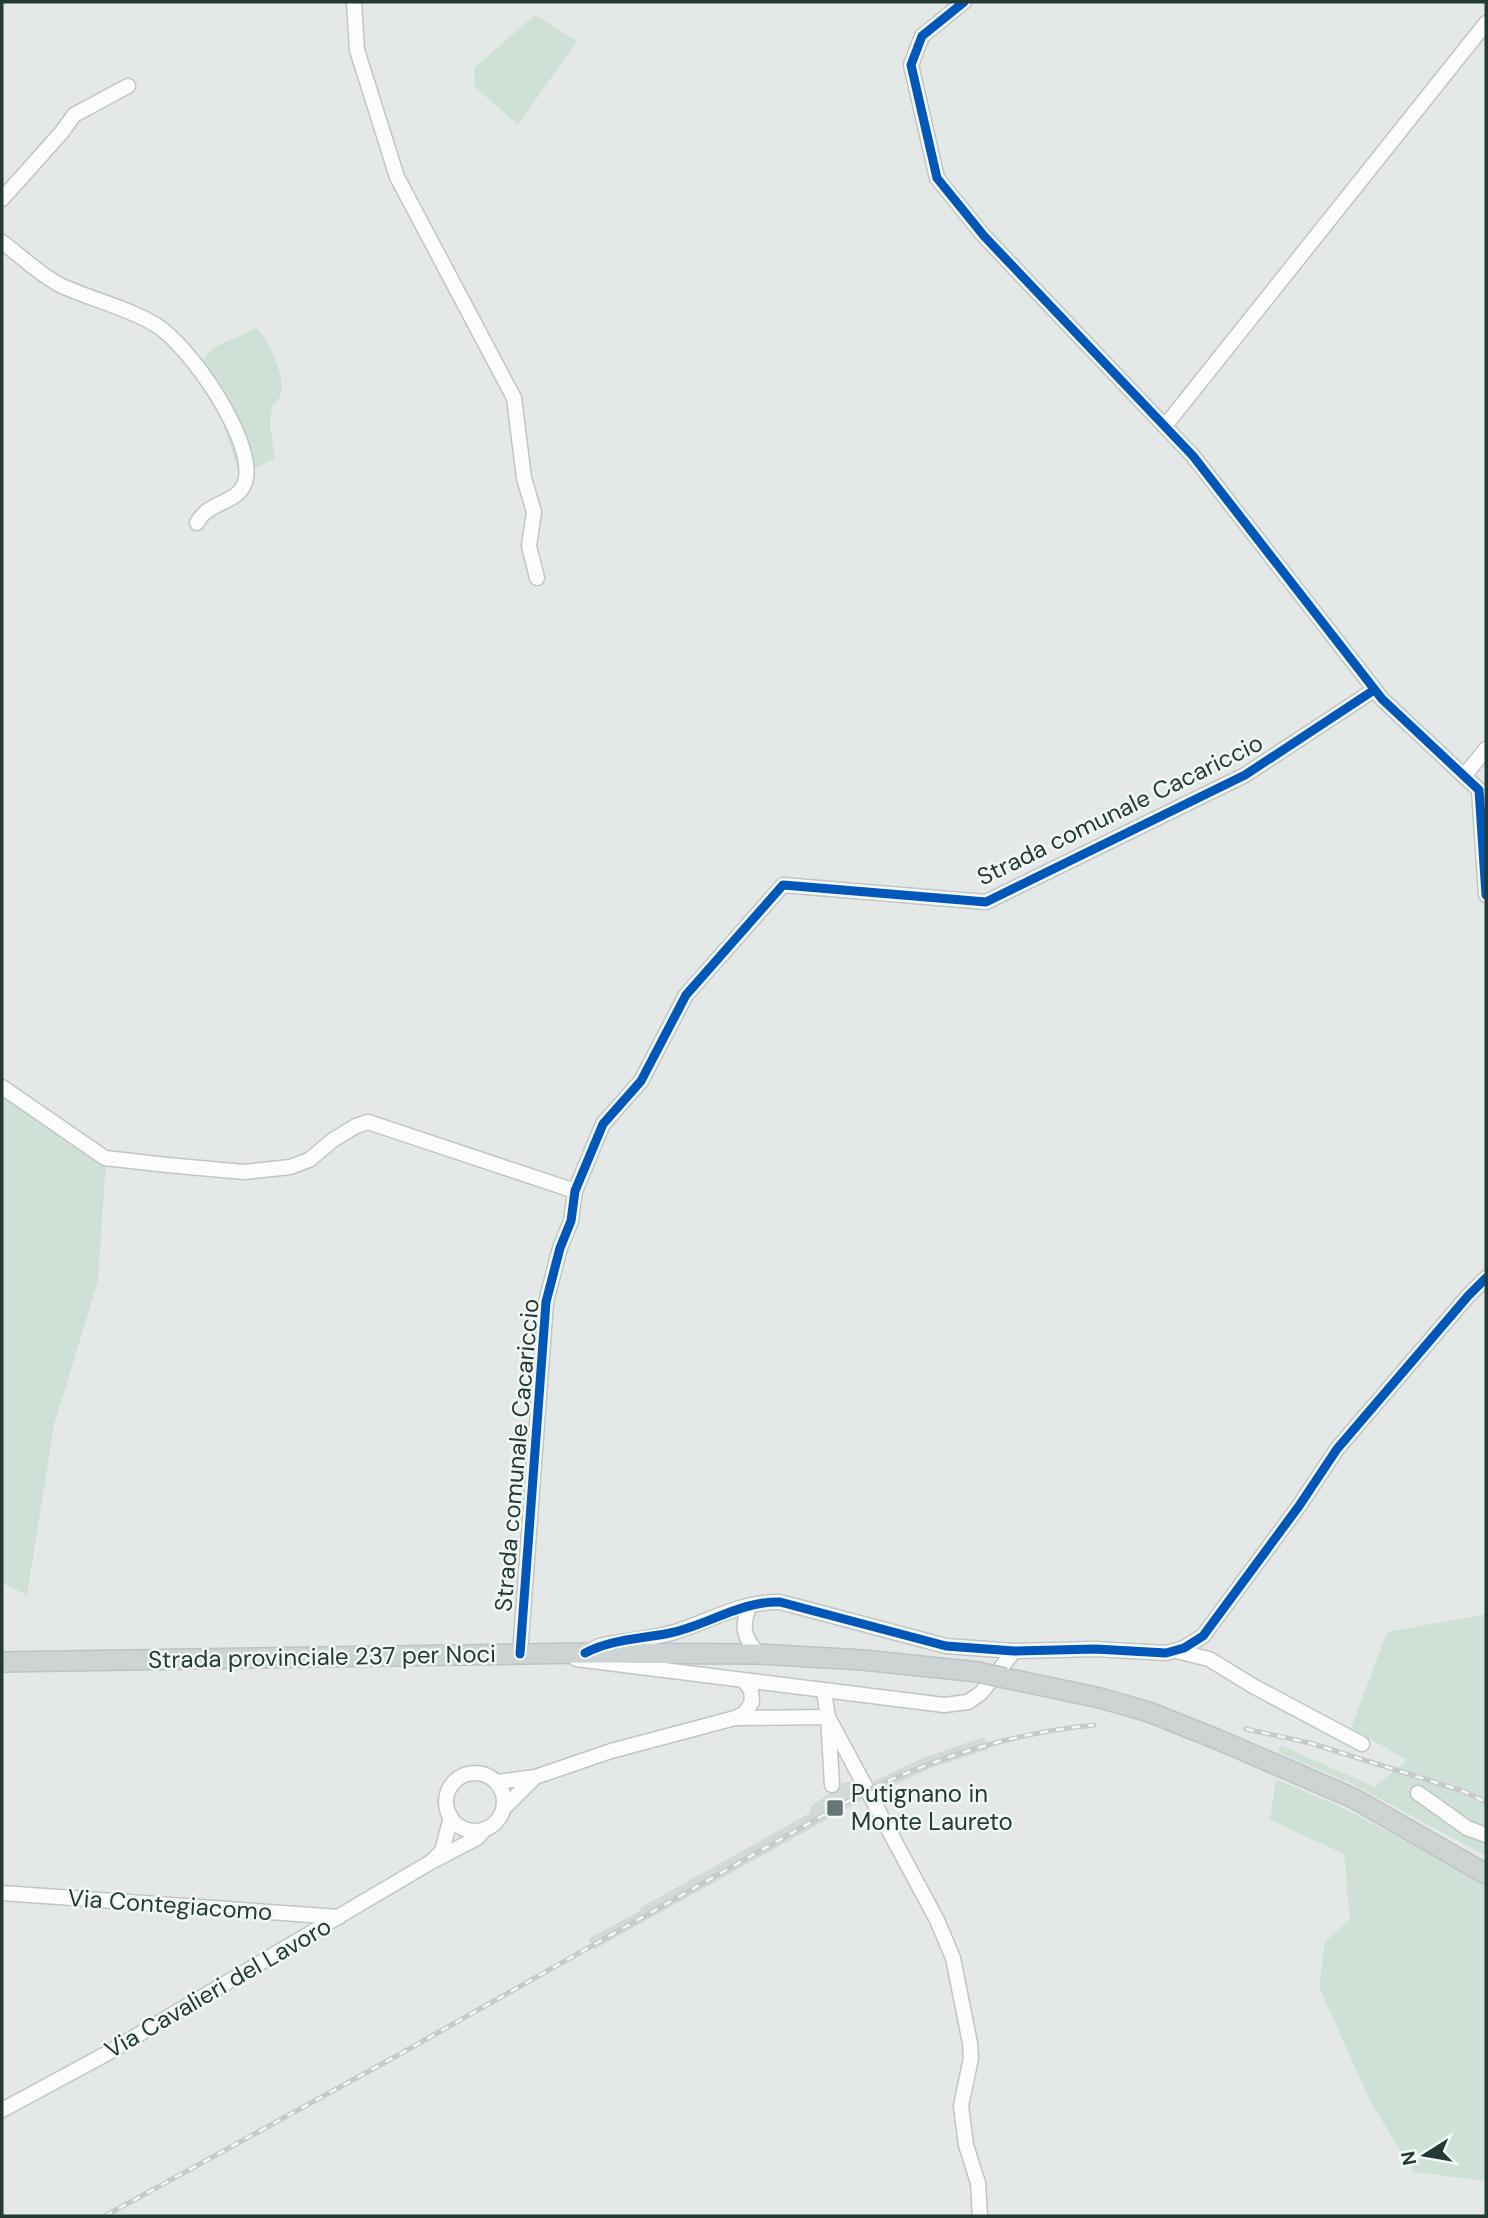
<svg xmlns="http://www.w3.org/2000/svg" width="1488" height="2218" viewBox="0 0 1488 2218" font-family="'DM Sans',sans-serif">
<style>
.built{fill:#d2dad7}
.green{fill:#cfe1d6}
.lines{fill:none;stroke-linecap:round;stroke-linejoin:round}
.minor-casing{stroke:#c1c6c4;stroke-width:17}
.major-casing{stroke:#bdc4c3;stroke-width:22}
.minor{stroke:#fbfcfb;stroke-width:14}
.major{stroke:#ced4d3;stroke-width:19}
.rail-casing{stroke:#c7caca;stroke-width:5}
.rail{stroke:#f2f8f6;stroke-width:2.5;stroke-dasharray:8;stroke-linecap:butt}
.major-bridge-casing{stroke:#bdc4c3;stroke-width:22;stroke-linecap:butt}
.major-bridge{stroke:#ced4d3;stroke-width:19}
.cycleway-casing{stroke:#f2f8f6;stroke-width:13}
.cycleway{stroke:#0057b8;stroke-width:9}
.poi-dot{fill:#677775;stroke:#f2f8f6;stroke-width:2.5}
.labels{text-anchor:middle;stroke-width:5;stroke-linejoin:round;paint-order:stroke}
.street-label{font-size:24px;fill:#243a37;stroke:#f2f8f6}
.poi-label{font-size:24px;fill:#243a37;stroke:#f2f8f6;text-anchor:start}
</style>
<rect width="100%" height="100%" fill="#e4e9e7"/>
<polygon class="built" points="984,1737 989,1749 931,1768 867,1797 595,1949 588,1939 640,1911 640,1908 810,1813 810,1807 844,1783 854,1781 859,1788 925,1757"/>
<g class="green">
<polygon points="535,15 577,41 518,125 475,87 474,68"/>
<path d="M256,328C268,337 286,379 281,394C280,399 274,403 272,408C268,423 273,443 275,458L240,476L216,402L195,367L215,347Z"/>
<polygon points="2,1098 106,1162 98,1281 54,1425 27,1595 2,1583"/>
<polygon points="1486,1614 1486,1856 1351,1783 1279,1753 1280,1745 1375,1787 1407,1760 1351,1728 1387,1632"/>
<polygon points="1276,1779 1345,1809 1486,1884 1486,2181 1414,2172 1371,2103 1319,1987 1325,1942 1350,1919 1344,1854 1270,1820"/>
</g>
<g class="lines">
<g class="minor-casing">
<g id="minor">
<polyline points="354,2 357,50 397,177 514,398 524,478 534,512 529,546 537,578"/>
<polyline points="964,2 922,36 911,65 937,178 984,236 1193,456 1382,699 1479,790 1486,895"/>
<polyline points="2,199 62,132 74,115 128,86"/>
<path d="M2,242C21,256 41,276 62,286C93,300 128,308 156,325C190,346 253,438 246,478C242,504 208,500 197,523"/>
<polyline points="1165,426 1486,23"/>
<polyline points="1464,776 1486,749"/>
<polyline points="2,1087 105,1158 167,1165 244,1172 290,1167 309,1160 333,1140 356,1126 368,1122 575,1191"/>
<path d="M750,1605C741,1626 743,1638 759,1654"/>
<path d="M591,1650L599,1646C624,1640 651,1639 675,1632C709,1621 743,1601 780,1602L946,1646L1014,1651L1095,1649L1166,1653L1184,1648L1203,1636L1299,1506L1337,1449L1468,1296L1486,1278"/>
<polyline points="1176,1651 1209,1659 1253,1686 1362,1744"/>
<polyline points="520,1654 546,1302 560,1248 571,1221 575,1191 603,1124 641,1081 686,995 783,885 986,902 1245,775 1374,690"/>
<polyline points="576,1659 944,1705 968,1702 981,1693 1014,1651"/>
<polyline points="824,1692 828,1717 937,1920 953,1958 970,2043 971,2058 961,2106 966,2145 978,2183 980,2216"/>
<polyline points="735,1718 745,1713 752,1702 751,1690 744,1681"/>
<circle cx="475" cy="1802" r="29"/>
<polyline points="497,1782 535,1777 611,1751 735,1718 828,1717 832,1785"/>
<polyline points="1418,1793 1467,1828 1486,1835"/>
<polyline points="504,1808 535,1777"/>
<polyline points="433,1860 442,1851 451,1817"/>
<polyline points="2,1893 339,1917"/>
<polyline points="2,2110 104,2055 431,1862 477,1838 485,1829"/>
</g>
</g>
<g class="major-casing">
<g id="major">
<polyline points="2,1662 585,1653 759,1654 863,1660 978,1672"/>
<polyline points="1005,1678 1100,1698 1149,1712 1219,1740 1353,1798 1486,1874"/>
</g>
</g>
<use href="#minor" class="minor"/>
<use href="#major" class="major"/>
<g class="rail-casing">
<g id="rail">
<polyline points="1246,1729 1310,1743 1463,1791 1486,1802"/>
<path d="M105,2216L400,2054L868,1790C941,1756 1013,1733 1094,1725"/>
</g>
</g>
<use href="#rail" class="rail"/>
<g class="major-bridge-casing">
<polyline id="major-bridge" points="978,1672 1005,1678"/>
</g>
<use href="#major-bridge" class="major-bridge"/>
<g class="cycleway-casing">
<g id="cycleway">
<polyline points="964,2 922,36 911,65 937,178 984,236 1193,456 1382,699 1479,790 1486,895"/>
<path d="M585,1653C611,1639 641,1639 670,1633C708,1625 740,1601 780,1602L946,1646L1014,1651L1095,1649L1166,1653L1184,1648L1203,1636L1299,1506L1337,1449L1468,1296L1486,1278"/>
<polyline points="520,1654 546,1302 560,1248 571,1221 575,1191 603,1124 641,1081 686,995 783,885 986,902 1245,775 1374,690"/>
</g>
</g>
<use href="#cycleway" class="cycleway"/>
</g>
<rect class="poi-dot" x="826" y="1799" width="18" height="18" rx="3.5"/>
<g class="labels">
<g class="street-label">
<text transform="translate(1120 810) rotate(-26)" y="8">Strada comunale Cacariccio</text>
<text transform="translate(517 1455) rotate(-85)" y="8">Strada comunale Cacariccio</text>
<text transform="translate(322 1657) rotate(-1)" y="8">Strada provinciale 237 per Noci</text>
<text transform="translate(170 1905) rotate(4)" y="8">Via Contegiacomo</text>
<text transform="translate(218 1988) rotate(-30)" y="8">Via Cavalieri del Lavoro</text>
</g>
<g class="poi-label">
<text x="851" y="1802">Putignano in<tspan x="851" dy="28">Monte Laureto</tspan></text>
</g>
</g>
<rect width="1488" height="2218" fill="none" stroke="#243a37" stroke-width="7"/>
<g transform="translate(1425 2155) rotate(259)" stroke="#f2f8f6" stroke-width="5" paint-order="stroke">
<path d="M0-5L12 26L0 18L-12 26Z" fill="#243a37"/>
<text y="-10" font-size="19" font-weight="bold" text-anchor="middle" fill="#243a37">N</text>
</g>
</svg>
